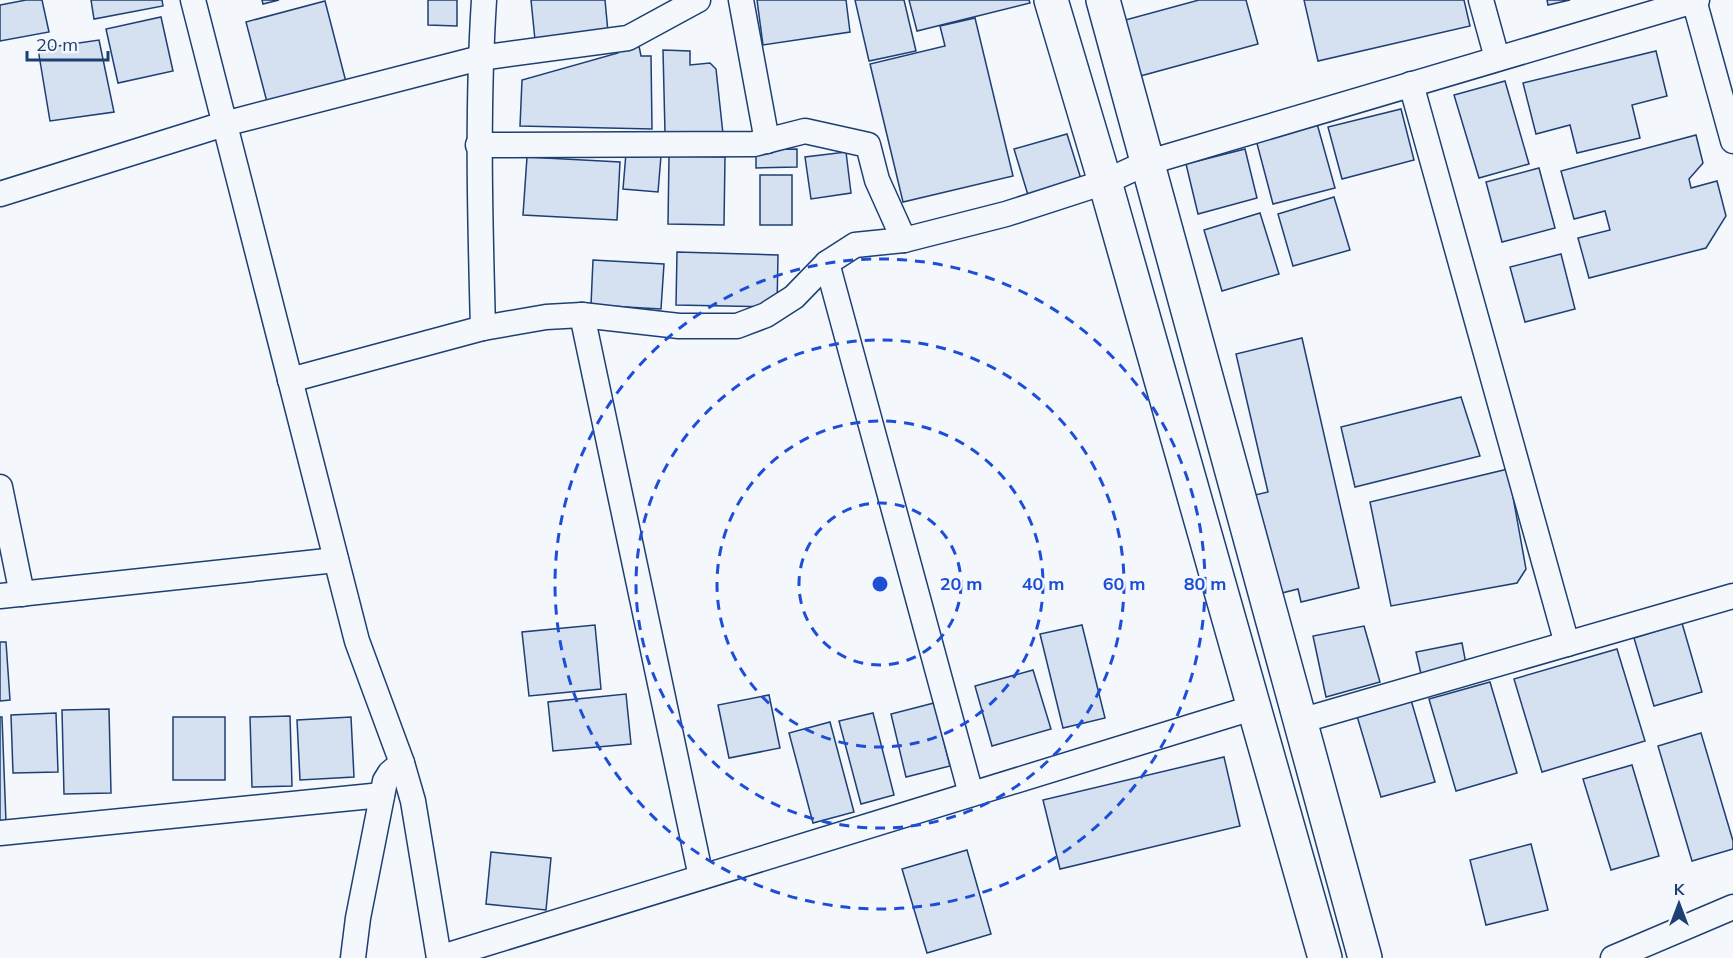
<svg xmlns="http://www.w3.org/2000/svg" width="1733" height="958" viewBox="0 0 1733 958" font-family="Mulish,sans-serif">
<style>
.building{fill:#d5e0f0;stroke:#1d3f73;stroke-width:1.5}
.lines{fill:none;stroke-linecap:round;stroke-linejoin:round}
.street-casing{stroke:#1d3f73;stroke-width:27}
.secondary-casing{stroke:#1d3f73;stroke-width:36}
.street{stroke:#f4f7fb;stroke-width:24}
.secondary{stroke:#f4f7fb;stroke-width:33}
.ring{fill:none;stroke:#1d4ed8;stroke-width:3;stroke-dasharray:10 8}
.centre{fill:#1d4ed8;stroke:#f4f7fb;stroke-width:3}
.ring-label{font-size:18px;text-anchor:middle;font-weight:bold;fill:#1d4ed8;stroke:#f4f7fb;stroke-width:4.5;stroke-linejoin:round;paint-order:stroke}
</style>
<rect width="100%" height="100%" fill="#f4f7fb"/>
<g class="building">
<polygon points="26,0 42,0 49,32 0,41 0,5"/>
<polygon points="91,0 162,0 163,6 94,19"/>
<polygon points="262,0 279,0 263,4"/>
<polygon points="428,0 457,0 457,26 428,25"/>
<polygon points="531,0 605,0 608,32 535,40"/>
<polygon points="757,0 846,0 850,32 763,45"/>
<polygon points="855,0 904,0 916,51 869,61"/>
<polygon points="909,0 1029,0 1030,3 917,31"/>
<polygon points="1199,0 1246,0 1258,44 1133,78 1118,22"/>
<polygon points="1304,0 1464,0 1470,26 1318,61"/>
<polygon points="1547,0 1570,0 1548,5"/>
<polygon points="325,1 346,82 267,102 246,22"/>
<polygon points="161,17 173,71 118,83 106,29"/>
<polygon points="975,18 1013,176 903,202 870,64 945,46 940,26"/>
<polygon points="99,40 114,112 50,121 38,49"/>
<polygon points="639,46 641,56 651,56 652,129 520,126 522,80 618,53 618,47"/>
<polygon points="663,50 690,51 690,65 710,63 716,69 723,134 665,133"/>
<polygon points="1656,51 1667,96 1632,105 1640,138 1577,153 1570,125 1536,134 1523,83"/>
<polygon points="1505,81 1529,164 1479,178 1454,95"/>
<polygon points="1401,109 1414,160 1342,179 1328,127"/>
<polygon points="1316,120 1335,188 1273,204 1255,136"/>
<polygon points="1067,134 1081,179 1028,195 1014,149"/>
<polygon points="1696,135 1703,163 1689,179 1691,188 1717,181 1726,216 1706,248 1589,278 1578,238 1610,230 1605,211 1574,219 1561,171"/>
<polygon points="797,149 797,167 756,168 756,150"/>
<polygon points="1245,149 1257,198 1198,214 1186,164"/>
<polygon points="846,152 851,193 811,199 805,157"/>
<polygon points="626,153 661,156 658,192 623,189"/>
<polygon points="669,156 725,157 724,225 668,224"/>
<polygon points="527,157 620,162 617,220 523,215"/>
<polygon points="1539,168 1555,228 1502,242 1486,182"/>
<rect x="760" y="175" width="32" height="50"/>
<polygon points="1334,197 1350,250 1293,266 1278,214"/>
<polygon points="1260,213 1279,274 1222,291 1204,230"/>
<polygon points="677,252 778,255 777,307 676,305"/>
<polygon points="1561,254 1575,309 1525,322 1510,267"/>
<polygon points="593,260 664,264 661,309 591,305"/>
<polygon points="1302,338 1359,588 1301,602 1298,589 1278,594 1255,495 1268,492 1236,354"/>
<polygon points="1461,397 1480,456 1355,487 1341,427"/>
<polygon points="1508,469 1526,569 1517,583 1391,606 1370,502"/>
<polygon points="1682,623 1702,692 1654,706 1634,638"/>
<polygon points="595,625 601,689 529,696 522,632"/>
<polygon points="1082,625 1105,718 1063,728 1040,634"/>
<polygon points="1364,626 1380,682 1326,697 1313,636"/>
<polygon points="0,642 6,642 10,700 0,701"/>
<polygon points="1462,643 1466,664 1421,674 1416,652"/>
<polygon points="1617,649 1645,741 1542,772 1514,679"/>
<polygon points="1033,670 1051,729 992,746 975,686"/>
<polygon points="1490,682 1517,773 1456,791 1429,699"/>
<polygon points="626,694 631,744 553,751 548,702"/>
<polygon points="769,695 780,748 729,758 718,705"/>
<polygon points="1411,700 1435,782 1381,797 1357,716"/>
<polygon points="934,703 950,766 906,777 891,714"/>
<polygon points="109,709 111,793 64,794 62,710"/>
<polygon points="56,713 58,772 13,773 11,715"/>
<polygon points="873,713 894,795 861,804 839,721"/>
<polygon points="290,716 292,786 252,787 250,717"/>
<polygon points="0,717 2,717 6,822 0,822"/>
<rect x="173" y="717" width="52" height="63"/>
<polygon points="351,717 354,777 300,780 297,720"/>
<polygon points="830,722 854,812 813,823 789,733"/>
<polygon points="1701,733 1733,841 1733,849 1692,861 1658,746"/>
<polygon points="1224,757 1240,826 1060,869 1043,800"/>
<polygon points="1632,765 1659,856 1611,870 1583,779"/>
<polygon points="1531,844 1548,910 1486,925 1470,860"/>
<polygon points="967,850 991,934 927,953 902,869"/>
<polygon points="491,852 551,858 546,910 486,904"/>
</g>
<g class="lines">
<g class="street-casing">
<g id="street">
<polyline points="193,0 357,641 402,763 413,801 439,958"/>
<polyline points="741,0 767,141"/>
<polyline points="1481,0 1497,58"/>
<polyline points="1694,0 1733,141"/>
<polyline points="1411,84 1567,644"/>
<polyline points="478,145 754,144 805,131 868,145 877,180 904,240"/>
<polyline points="0,194 224,124 480,58 628,38 698,0"/>
<polyline points="827,263 971,794"/>
<polyline points="582,315 701,877"/>
<path d="M483,328C480,218 477,110 484,0"/>
<polyline points="290,380 483,328 546,317 582,315 679,326 737,326 766,315 794,297 827,263 855,245 904,240 1006,214 1105,182 1146,163 1697,0"/>
<polyline points="0,487 22,594"/>
<polyline points="0,596 336,560"/>
<polyline points="1300,721 1733,596"/>
<polyline points="0,833 382,795"/>
<polyline points="353,958 358,918 385,781 390,773 402,763"/>
<polyline points="439,958 1252,708"/>
<polyline points="1613,958 1733,907"/>
</g>
</g>
<g class="secondary-casing">
<g id="secondary">
<polyline points="1051,0 1105,182 1325,958"/>
<polyline points="1103,0 1365,958"/>
</g>
</g>
<use href="#street" class="street"/>
<use href="#secondary" class="secondary"/>
</g>
<g class="ring">
<circle cx="880" cy="584" r="81"/>
<circle cx="880" cy="584" r="163"/>
<circle cx="880" cy="584" r="244"/>
<circle cx="880" cy="584" r="325"/>
</g>
<circle cx="880" cy="584" r="9" class="centre"/>
<g class="ring-label">
<text x="961" y="590">20 m</text>
<text x="1043" y="590">40 m</text>
<text x="1124" y="590">60 m</text>
<text x="1205" y="590">80 m</text>
</g>
<g transform="translate(1679 904)" stroke="#f4f7fb" stroke-width="4.5" paint-order="stroke">
<path d="M0-4.5L10 22L0 15L-10 22Z" fill="#1d3f73"/>
<text y="-9" font-size="16" font-weight="bold" text-anchor="middle" fill="#1d3f73">K</text>
</g>
<path d="M27 51v9h81v-9" fill="none" stroke="#1d3f73" stroke-width="3"/>
<text x="36" y="51" font-size="18" fill="#1d3f73" stroke="#f4f7fb" stroke-width="4.5" paint-order="stroke">20 m</text>
</svg>
